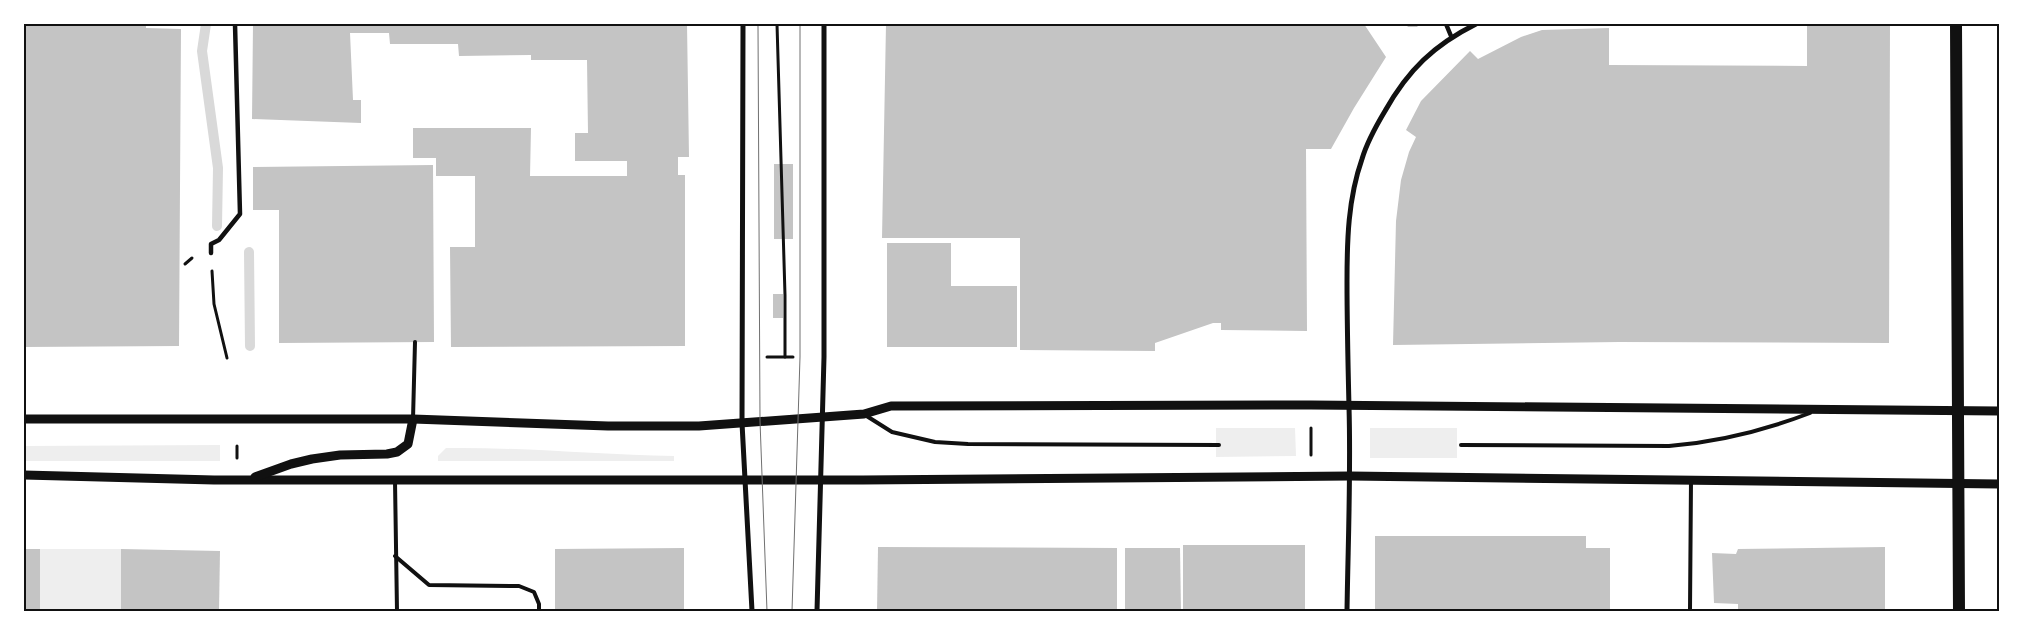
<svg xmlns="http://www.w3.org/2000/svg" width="2023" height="635" viewBox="0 0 2023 635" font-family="Barlow,sans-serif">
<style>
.green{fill:#eee}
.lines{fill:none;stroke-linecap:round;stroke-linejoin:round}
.stream{stroke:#d9d9d9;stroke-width:10}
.building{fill:#c4c4c4}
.path{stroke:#111;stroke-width:3}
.service{stroke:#111;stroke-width:4}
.pedestrian{stroke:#111;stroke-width:4.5}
.minor{stroke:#111;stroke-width:5}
.tertiary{stroke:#111;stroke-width:9}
.primary{stroke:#111;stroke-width:12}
.tram{stroke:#707070;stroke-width:1}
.neatline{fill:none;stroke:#111;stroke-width:2}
</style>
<rect width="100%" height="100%" fill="#fff"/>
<g class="green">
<polygon points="1216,428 1295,428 1296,456 1216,457"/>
<rect x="1370" y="428" width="87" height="30"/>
<polygon points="220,445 220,461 24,461 24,446"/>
<path d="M446,448C522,447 598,455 674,456V461H438V456Z"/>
<rect x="40" y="549" width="81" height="62"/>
</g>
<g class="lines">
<g class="stream">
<polyline points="206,24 202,51 218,168 217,226"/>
<polyline points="249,252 250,346"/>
</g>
</g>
<g class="building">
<polygon points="24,24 146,24 146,28 181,29 179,346 24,347"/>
<polygon points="253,24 687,24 689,157 678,157 678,175 685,175 685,346 451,347 450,247 475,247 475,176 436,176 436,158 413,158 413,128 531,128 530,176 627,176 627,161 575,161 575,133 588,133 587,60 531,60 531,55 459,56 458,44 390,44 389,33 350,33 353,100 361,100 361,123 252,119"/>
<polygon points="886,24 1364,24 1386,57 1354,108 1331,149 1306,149 1307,331 1221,330 1221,323 1213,323 1155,343 1155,351 1020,350 1020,238 882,238"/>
<polygon points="1807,24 1890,24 1889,343 1619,342 1393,345 1396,221 1401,180 1409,152 1416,137 1406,130 1421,101 1470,51 1478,59 1521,37 1542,30 1609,28 1609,65 1807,66"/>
<rect x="774" y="164" width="19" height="75"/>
<polygon points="433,165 434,342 279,343 279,210 253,210 253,167"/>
<polygon points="887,243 951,243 951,286 1017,286 1017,347 887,347"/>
<rect x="773" y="294" width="10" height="24"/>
<polygon points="1375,536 1586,536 1586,548 1610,548 1610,611 1375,611"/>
<rect x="1183" y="545" width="122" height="66"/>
<polygon points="878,547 1117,548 1117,611 877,611"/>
<polygon points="1885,547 1885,611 1738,611 1738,604 1714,603 1712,553 1736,554 1738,549"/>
<polygon points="684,548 684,610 555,610 555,549"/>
<polygon points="1125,548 1180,548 1181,611 1125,611"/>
<rect x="24" y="549" width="16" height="62"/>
<polygon points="121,549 220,551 219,611 121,611"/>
</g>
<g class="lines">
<g class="path">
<polyline points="777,24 785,295 785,357"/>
<polyline points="185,264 192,258"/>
<polyline points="212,271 214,304 227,358"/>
<polyline points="767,357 793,357"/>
<polyline points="237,446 237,458"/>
<polyline points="1311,455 1311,428"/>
</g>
<g class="service">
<polyline points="865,415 892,432 935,442 968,444 1219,445"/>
<polyline points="413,419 415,342"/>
<path d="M1461,445L1669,446C1718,442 1763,431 1810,413"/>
<polyline points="395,481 397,611"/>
<polyline points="395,556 429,585 519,586 534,592 539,604 539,611"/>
<polyline points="1690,611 1691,480"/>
</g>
<g class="pedestrian">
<polyline points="1408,24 1417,24"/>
<polyline points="1446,24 1451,36"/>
<polyline points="211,253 211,244 219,240 240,214 235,24"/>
</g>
<g class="minor">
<polyline points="743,24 742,423 752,611"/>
<polyline points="817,611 824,357 824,24"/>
<path d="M1347,611C1348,543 1351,475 1349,407C1348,365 1347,324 1347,282C1347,240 1348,199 1362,159C1367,142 1376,126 1385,111C1408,70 1434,45 1476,24"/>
</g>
<g class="tertiary">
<polyline points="24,419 413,419 608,426 699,426 864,414 891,406 1311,405 1999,411"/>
<polyline points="24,475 214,480 863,480 1350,476 1999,484"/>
<polyline points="255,477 291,464 312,459 340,455 387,454 397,452 408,444 413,419"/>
</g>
<polyline class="primary" points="1956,24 1959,611"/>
<g class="tram">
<polyline points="758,24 760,421 767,611"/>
<polyline points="792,611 800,357 800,24"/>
</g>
</g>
<rect width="2023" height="635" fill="none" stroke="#ffffff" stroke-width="50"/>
<rect x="25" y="25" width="1973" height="585" class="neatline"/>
</svg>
